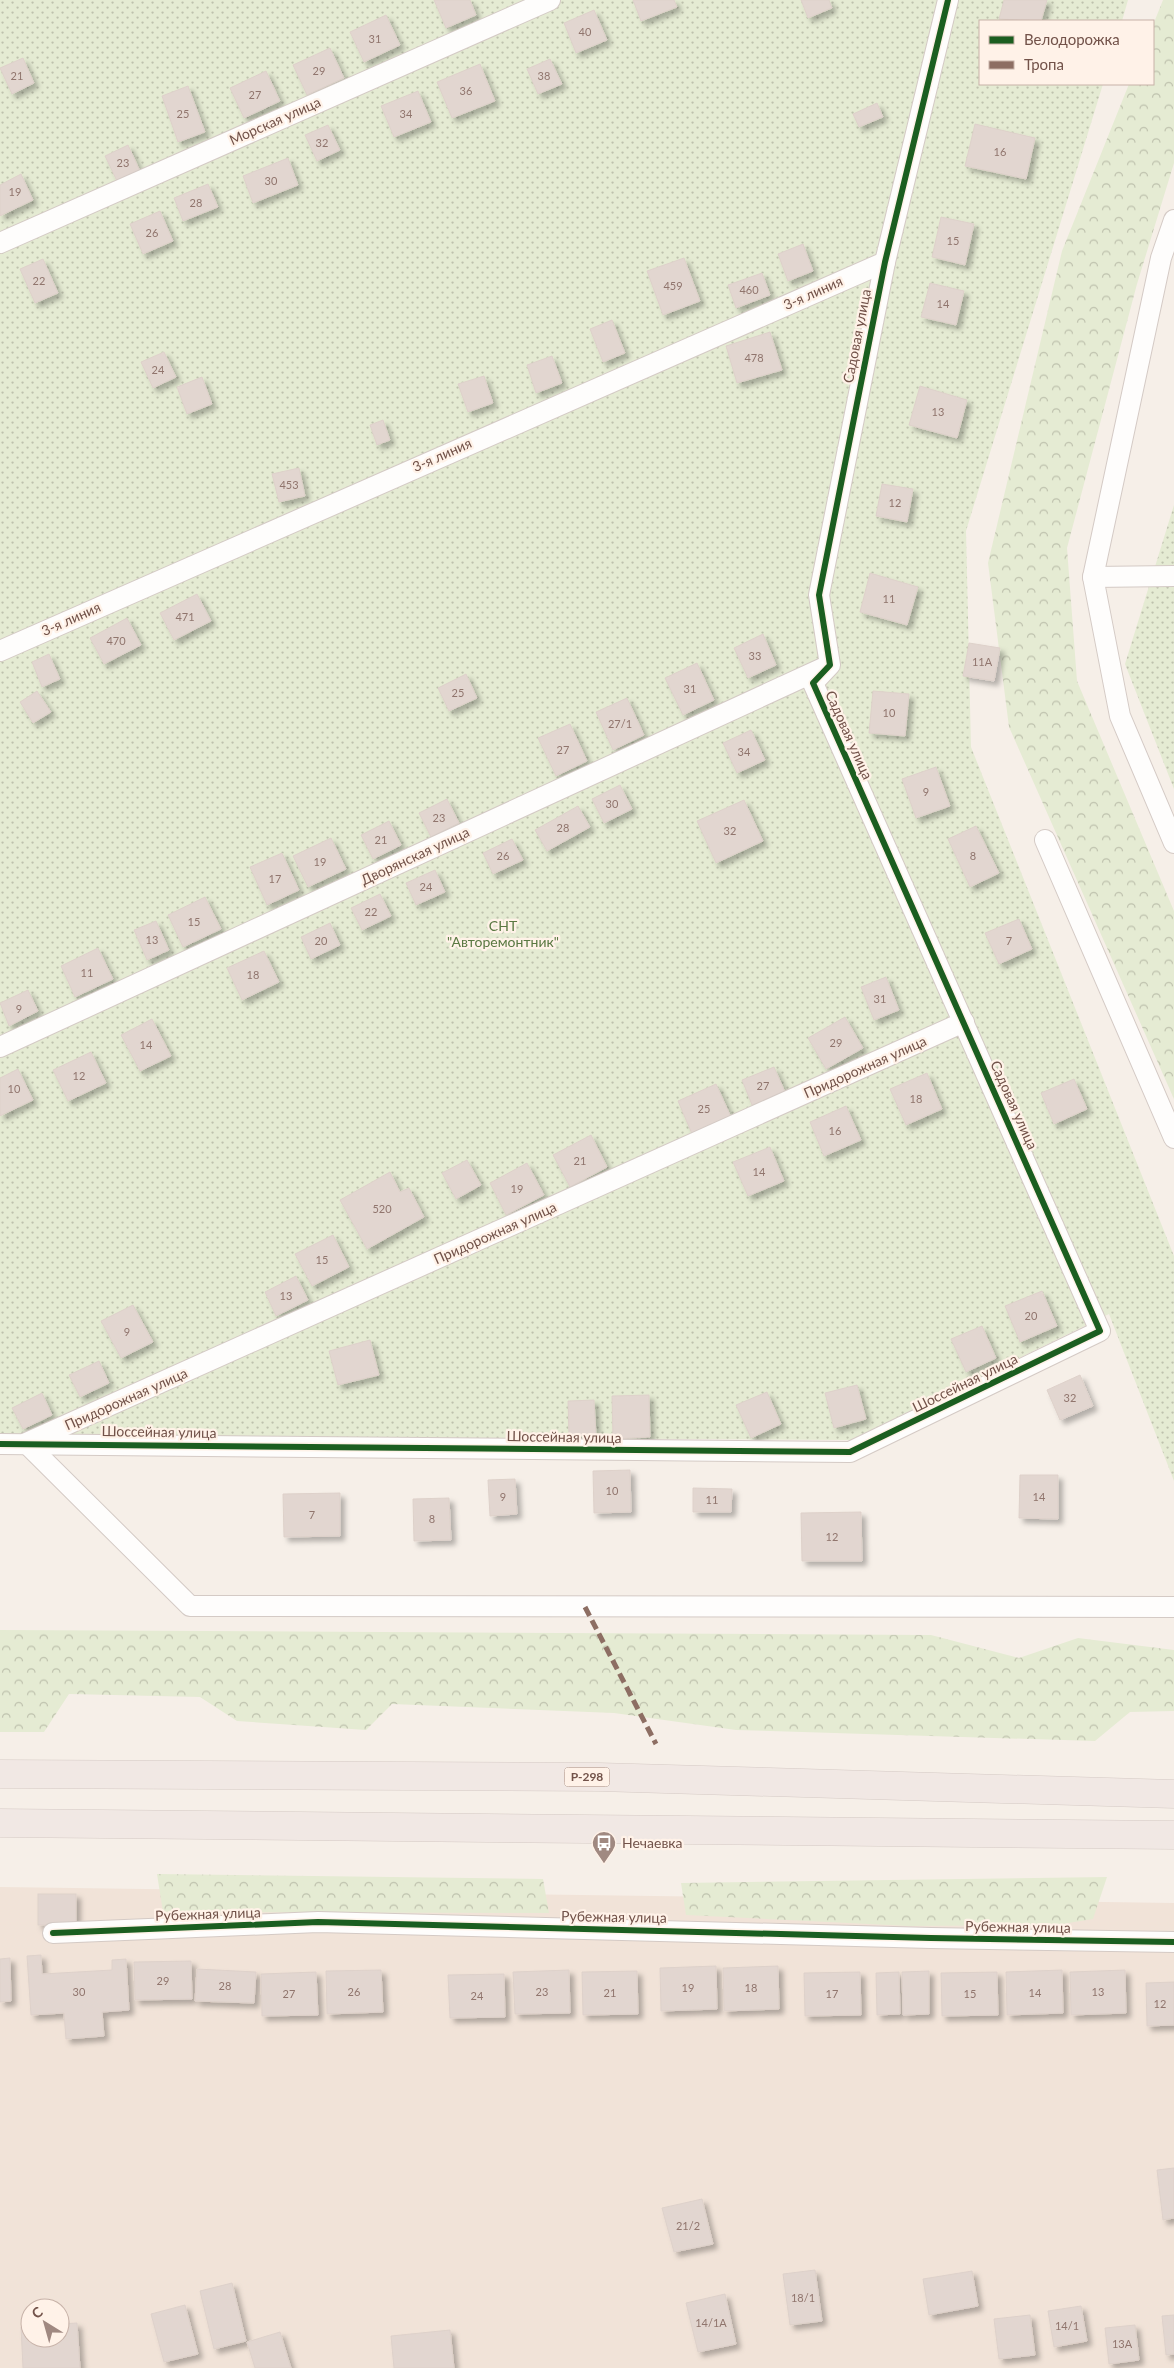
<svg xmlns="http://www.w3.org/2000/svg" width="1174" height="2368" viewBox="0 0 1174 2368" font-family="Lato,sans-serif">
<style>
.residential{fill:#f1e3d8;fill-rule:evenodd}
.grass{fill:url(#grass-dots)}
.forest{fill:url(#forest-crowns)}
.building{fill:#e2d6d0;stroke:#ded1ca;filter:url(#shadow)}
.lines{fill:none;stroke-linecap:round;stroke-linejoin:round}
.minor-casing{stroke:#d4cac5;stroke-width:22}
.trunk-casing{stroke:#d5cac5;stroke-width:29}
.minor{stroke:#fefdfc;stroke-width:20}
.trunk{stroke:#f1e8e4;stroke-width:28}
.quiet{stroke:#8d6e63;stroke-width:5;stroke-dasharray:10 5;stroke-linecap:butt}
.cycleway-casing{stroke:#fff2e8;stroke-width:9}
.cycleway{stroke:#1b5e20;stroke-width:6}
.labels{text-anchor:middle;stroke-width:4.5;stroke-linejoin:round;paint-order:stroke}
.number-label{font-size:11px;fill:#90756d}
.shield{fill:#fff2e8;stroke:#9c8279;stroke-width:1}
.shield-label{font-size:12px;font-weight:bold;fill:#725249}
.street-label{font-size:14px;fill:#725249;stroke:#fff2e8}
.park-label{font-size:14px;fill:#5a7842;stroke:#fff2e8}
.poi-label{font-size:14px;fill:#725249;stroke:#fff2e8;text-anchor:start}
</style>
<defs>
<pattern id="grass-dots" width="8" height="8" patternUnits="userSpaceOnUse" patternTransform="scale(1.25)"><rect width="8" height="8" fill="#e5ebd3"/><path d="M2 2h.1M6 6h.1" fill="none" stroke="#bec1ad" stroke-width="1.8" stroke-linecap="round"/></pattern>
<pattern id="forest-crowns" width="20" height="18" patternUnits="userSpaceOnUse" patternTransform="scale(1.25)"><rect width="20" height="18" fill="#e5ebd3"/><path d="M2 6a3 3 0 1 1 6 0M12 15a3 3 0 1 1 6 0" fill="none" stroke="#bec1ad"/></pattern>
<filter id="shadow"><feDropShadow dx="4.5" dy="4.5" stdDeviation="2.5" flood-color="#0004"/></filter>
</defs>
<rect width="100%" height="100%" fill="#f6efe8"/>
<path class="residential" d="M0,1887L1174,1903V2368H0ZM30,2308H60V2338H30Z"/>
<g class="grass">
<polygon points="0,0 1128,0 1122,21 980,21 980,84 1103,84 966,531 971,747 1174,1256 1174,1481 1109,1314 851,1440 0,1435"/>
<polygon points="1174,505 1174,789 1125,664"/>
</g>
<g class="forest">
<polygon points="1163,0 1174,0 1174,163 1137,284 1067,548 1077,681 1174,911 1174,1099 1009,727 988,563 1062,251 1129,84 1153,84 1153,25"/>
<polygon points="0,1630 931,1635 1019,1658 1078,1638 1174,1650 1174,1711 1130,1712 1095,1741 736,1730 614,1713 392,1704 366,1730 237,1721 200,1697 69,1694 44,1732 0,1732"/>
<polygon points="157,1874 543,1879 549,1913 163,1912"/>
<polygon points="1107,1877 1093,1919 1056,1925 909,1926 686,1915 681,1883"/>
</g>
<g class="building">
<polygon points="434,0 470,0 476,15 446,28"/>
<polygon points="633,0 674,0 677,7 641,21"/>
<polygon points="801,0 829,0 832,8 808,18"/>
<polygon points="1004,0 1047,0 1041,21 999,19"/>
<polygon points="594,10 607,40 576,53 564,23"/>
<polygon points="386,15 400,45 364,62 350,32"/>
<polygon points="330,48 344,78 307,95 293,65"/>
<polygon points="23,58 34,83 12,94 0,68"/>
<polygon points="550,59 562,84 538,94 527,69"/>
<polygon points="480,64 495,101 452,118 437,82"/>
<polygon points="266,71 280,101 244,118 230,88"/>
<polygon points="188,86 205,132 178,142 162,96"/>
<polygon points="418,91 431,122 394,137 381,106"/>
<polygon points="877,103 883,117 859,127 853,114"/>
<polygon points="975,124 1035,138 1026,179 965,166"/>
<polygon points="328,125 340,150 317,161 305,135"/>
<polygon points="128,145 140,171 117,181 105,156"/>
<polygon points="288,158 298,185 253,203 243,176"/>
<polygon points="21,174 33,200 0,216 0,185"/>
<polygon points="208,184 218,207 183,221 174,198"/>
<polygon points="160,211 173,241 143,254 130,224"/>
<polygon points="941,217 974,224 965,265 932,257"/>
<polygon points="803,244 813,271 788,281 778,254"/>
<polygon points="684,258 700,301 663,315 647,271"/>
<polygon points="43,259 58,293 35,303 20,269"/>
<polygon points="762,273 770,295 736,308 728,285"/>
<polygon points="930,283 964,291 956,325 921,317"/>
<polygon points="612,320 625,353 603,362 590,329"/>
<polygon points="770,332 782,370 737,383 726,346"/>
<polygon points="164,352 176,377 153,388 141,362"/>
<polygon points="552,356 562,383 536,393 527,365"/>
<polygon points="484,376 493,403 468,412 458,384"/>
<polygon points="202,377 212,404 187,414 177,387"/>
<polygon points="920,386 967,400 957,438 909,425"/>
<polygon points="383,420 390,440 377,445 370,425"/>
<polygon points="299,468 305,496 279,502 272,474"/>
<polygon points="882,484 913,489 907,522 876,516"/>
<polygon points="870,573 918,587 907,625 860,612"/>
<polygon points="197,594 211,621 174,640 160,613"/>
<polygon points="127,618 141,645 104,664 90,638"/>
<polygon points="763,634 776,665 748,678 734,648"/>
<polygon points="969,643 1000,648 994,681 963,676"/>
<polygon points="49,654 60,679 42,687 32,662"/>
<polygon points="697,663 714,700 683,715 665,678"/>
<polygon points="466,674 477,698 449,711 438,688"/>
<polygon points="37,691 51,712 33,723 20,702"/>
<polygon points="873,691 909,694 905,736 869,733"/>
<polygon points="627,698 644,735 613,750 596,712"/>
<polygon points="570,724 587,761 556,776 538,738"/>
<polygon points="751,730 765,760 737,773 723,743"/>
<polygon points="936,767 950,806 916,818 902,779"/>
<polygon points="620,785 632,809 604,823 592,799"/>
<polygon points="447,799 459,823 431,837 419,813"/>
<polygon points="744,800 763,841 716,863 697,821"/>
<polygon points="578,806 590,827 547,851 535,830"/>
<polygon points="389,821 401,845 373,859 361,835"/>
<polygon points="976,826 999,873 970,887 948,839"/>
<polygon points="331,838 346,869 308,887 293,856"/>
<polygon points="512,839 523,860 493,874 483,853"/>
<polygon points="282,853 299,890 267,905 250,867"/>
<polygon points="435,870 445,892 416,905 406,883"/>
<polygon points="380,894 391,916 362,930 351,908"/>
<polygon points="205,897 221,929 183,947 168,915"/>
<polygon points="1019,919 1032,949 999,964 985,933"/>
<polygon points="156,921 169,950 147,960 134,930"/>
<polygon points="330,923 340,945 311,959 301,937"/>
<polygon points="98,948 113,979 75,997 61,966"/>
<polygon points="264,951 279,982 242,1000 227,968"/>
<polygon points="886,977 899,1010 874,1020 861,987"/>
<polygon points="28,990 38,1011 9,1026 0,1003"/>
<polygon points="845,1017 863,1048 826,1069 808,1038"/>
<polygon points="152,1019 171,1056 140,1071 121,1035"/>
<polygon points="91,1052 106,1083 68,1101 53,1070"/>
<polygon points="774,1067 785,1092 752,1105 742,1080"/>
<polygon points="18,1069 33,1100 0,1116 0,1078"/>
<polygon points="927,1073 942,1109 906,1125 890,1089"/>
<polygon points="1074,1079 1087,1109 1054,1124 1041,1093"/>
<polygon points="716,1084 731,1117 692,1134 678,1101"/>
<polygon points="846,1106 861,1140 824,1156 810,1122"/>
<polygon points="591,1135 607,1167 570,1187 553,1155"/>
<polygon points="770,1147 784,1181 748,1196 733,1162"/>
<polygon points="467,1160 481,1185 456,1199 442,1173"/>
<polygon points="527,1163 544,1195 506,1215 490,1183"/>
<polygon points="390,1172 400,1192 409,1188 424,1217 367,1249 340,1200"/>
<polygon points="333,1235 349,1267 312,1286 295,1254"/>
<polygon points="296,1276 308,1300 276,1316 265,1292"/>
<polygon points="1042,1291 1057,1326 1020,1342 1005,1306"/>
<polygon points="133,1305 153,1342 121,1358 101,1321"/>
<polygon points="982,1326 996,1358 966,1372 951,1339"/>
<polygon points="370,1340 379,1375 338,1385 329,1351"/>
<polygon points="99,1361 109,1383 80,1397 69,1375"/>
<polygon points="1080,1375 1093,1406 1060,1420 1047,1390"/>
<polygon points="857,1385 866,1419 834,1428 825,1393"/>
<polygon points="767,1392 781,1424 751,1438 736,1405"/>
<polygon points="42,1393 52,1415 23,1429 12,1408"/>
<polygon points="649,1395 650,1437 613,1439 612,1396"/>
<polygon points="594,1400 596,1435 569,1436 568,1401"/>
<polygon points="630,1470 631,1512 594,1513 593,1471"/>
<polygon points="1020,1475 1058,1475 1058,1519 1019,1518"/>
<polygon points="515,1479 517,1514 490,1516 488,1480"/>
<polygon points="693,1488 732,1489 731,1512 693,1512"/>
<polygon points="340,1493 340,1536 284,1537 283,1494"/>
<polygon points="449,1498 451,1540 414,1541 413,1499"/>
<polygon points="861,1512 862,1561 802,1561 801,1513"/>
<rect x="38" y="1894" width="38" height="31"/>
<polygon points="41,1955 42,1974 112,1970 112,1960 126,1959 129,2010 102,2012 104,2036 66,2039 64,2013 31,2015 27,1956"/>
<polygon points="10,1958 11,2001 0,2002 0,1959"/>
<polygon points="191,1961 192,1999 135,2000 134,1962"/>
<polygon points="716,1966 717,2009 661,2011 660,1968"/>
<polygon points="778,1966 779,2009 724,2011 723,1968"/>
<polygon points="197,1969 256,1972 254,2003 195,2001"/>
<polygon points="381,1970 383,2012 327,2014 326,1971"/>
<polygon points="569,1970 570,2013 515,2014 513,1972"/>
<polygon points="1062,1970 1063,2013 1007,2015 1006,1972"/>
<polygon points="1125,1970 1126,2013 1071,2015 1070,1972"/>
<polygon points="637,1971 638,2014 583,2015 582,1972"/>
<polygon points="929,1971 929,2014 903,2015 902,1972"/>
<polygon points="316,1972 318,2015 262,2016 261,1974"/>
<polygon points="860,1972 861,2015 805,2016 804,1973"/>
<polygon points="899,1972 900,2014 877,2015 876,1973"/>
<polygon points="997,1972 998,2015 942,2016 941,1973"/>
<polygon points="504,1974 505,2017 450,2018 448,1975"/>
<polygon points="1174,1982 1174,2025 1147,2026 1146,1983"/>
<polygon points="1174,2168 1174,2218 1163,2220 1157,2170"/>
<polygon points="702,2199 713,2244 674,2252 662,2208"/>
<polygon points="815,2270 822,2321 790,2325 783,2274"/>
<polygon points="972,2271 978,2306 929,2315 923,2279"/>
<polygon points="232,2283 246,2341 214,2349 200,2291"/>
<polygon points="725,2294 736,2344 698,2352 686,2303"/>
<polygon points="185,2305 198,2354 164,2362 151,2314"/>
<polygon points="1081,2306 1087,2341 1054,2347 1048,2311"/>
<polygon points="1030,2315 1035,2355 999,2359 994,2319"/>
<polygon points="1174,2315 1174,2354 1166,2355 1162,2316"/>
<polygon points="77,2323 80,2368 23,2368 21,2327 30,2326 30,2338 60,2338 60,2324"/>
<polygon points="1135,2325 1139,2360 1109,2364 1105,2328"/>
<polygon points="450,2330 454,2368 394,2368 391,2336"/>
<polygon points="280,2332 291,2368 255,2368 247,2342"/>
</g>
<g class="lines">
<g class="minor-casing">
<g id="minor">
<polyline points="1174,220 1161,258 1093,577 1120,716 1174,843"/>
<polyline points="0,243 550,0"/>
<polyline points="1093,577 1174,576"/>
<polyline points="0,651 885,262"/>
<polyline points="1045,840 1174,1138"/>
<polyline points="964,1022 26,1443 190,1606 1174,1607"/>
<polyline points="0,1047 823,668"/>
<polyline points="0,1444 850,1452 1100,1331 813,683 830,665 819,595 885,262 948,0"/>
<polyline points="53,1933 318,1922 931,1938 1174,1942"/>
</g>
</g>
<g class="trunk-casing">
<g id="trunk">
<polyline points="0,1774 599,1777 1174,1794"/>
<polyline points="0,1823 1174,1835"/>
</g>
</g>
<use href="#minor" class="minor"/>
<use href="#trunk" class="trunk"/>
<polyline class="quiet" points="585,1607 656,1744"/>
<g class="cycleway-casing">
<g id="cycleway">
<polyline points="0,1444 850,1452 1100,1331 813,683 830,665 819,595 885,262 948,0"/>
<polyline points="53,1933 318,1922 931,1938 1174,1942"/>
</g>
</g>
<use href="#cycleway" class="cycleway"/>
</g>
<defs>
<g id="bus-pin" transform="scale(1.25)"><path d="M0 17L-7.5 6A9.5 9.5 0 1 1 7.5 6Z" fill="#a08981" stroke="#fff2e8"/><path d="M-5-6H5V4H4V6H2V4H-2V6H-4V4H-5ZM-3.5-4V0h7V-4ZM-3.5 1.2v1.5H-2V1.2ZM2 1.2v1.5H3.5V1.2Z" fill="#fff"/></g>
</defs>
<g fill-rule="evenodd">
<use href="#bus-pin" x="604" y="1843"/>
</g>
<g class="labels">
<g class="number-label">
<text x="585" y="36">40</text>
<text x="375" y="43">31</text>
<text x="319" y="75">29</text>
<text x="17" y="80">21</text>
<text x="544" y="80">38</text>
<text x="466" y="95">36</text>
<text x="255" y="99">27</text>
<text x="183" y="118">25</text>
<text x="406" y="118">34</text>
<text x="322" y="147">32</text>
<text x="1000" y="156">16</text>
<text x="123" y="167">23</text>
<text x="271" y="185">30</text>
<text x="15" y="196">19</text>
<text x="196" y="207">28</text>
<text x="152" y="237">26</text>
<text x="953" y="245">15</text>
<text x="39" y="285">22</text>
<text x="673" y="290">459</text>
<text x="749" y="294">460</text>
<text x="943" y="308">14</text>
<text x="754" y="362">478</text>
<text x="158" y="374">24</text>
<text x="938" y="416">13</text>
<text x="289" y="489">453</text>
<text x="895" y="507">12</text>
<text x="889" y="603">11</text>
<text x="185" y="621">471</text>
<text x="116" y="645">470</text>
<text x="755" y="660">33</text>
<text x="982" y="666">11А</text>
<text x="690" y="693">31</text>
<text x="458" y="697">25</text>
<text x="889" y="717">10</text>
<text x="620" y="728">27/1</text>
<text x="563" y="754">27</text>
<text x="744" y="756">34</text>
<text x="926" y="796">9</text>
<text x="612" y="808">30</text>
<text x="439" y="822">23</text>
<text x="563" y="832">28</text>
<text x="730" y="835">32</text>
<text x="381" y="844">21</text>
<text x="503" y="860">26</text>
<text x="973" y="860">8</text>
<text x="320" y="866">19</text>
<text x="275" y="883">17</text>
<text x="426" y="891">24</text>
<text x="371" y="916">22</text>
<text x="194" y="926">15</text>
<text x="152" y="944">13</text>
<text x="321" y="945">20</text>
<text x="1009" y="945">7</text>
<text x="87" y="977">11</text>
<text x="253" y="979">18</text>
<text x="880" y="1003">31</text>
<text x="19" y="1013">9</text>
<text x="836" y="1047">29</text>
<text x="146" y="1049">14</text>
<text x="79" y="1080">12</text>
<text x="763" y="1090">27</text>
<text x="14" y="1093">10</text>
<text x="916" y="1103">18</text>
<text x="704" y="1113">25</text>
<text x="835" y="1135">16</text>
<text x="580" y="1165">21</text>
<text x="759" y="1176">14</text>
<text x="517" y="1193">19</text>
<text x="382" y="1213">520</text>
<text x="322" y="1264">15</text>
<text x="286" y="1300">13</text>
<text x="1031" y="1320">20</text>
<text x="127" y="1336">9</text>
<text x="1070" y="1402">32</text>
<text x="612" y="1495">10</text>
<text x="503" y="1501">9</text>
<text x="1039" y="1501">14</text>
<text x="712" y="1504">11</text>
<text x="312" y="1519">7</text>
<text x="432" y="1523">8</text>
<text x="832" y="1541">12</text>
<text x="163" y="1985">29</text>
<text x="225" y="1990">28</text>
<text x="688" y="1992">19</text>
<text x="751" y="1992">18</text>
<text x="79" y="1996">30</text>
<text x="354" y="1996">26</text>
<text x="542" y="1996">23</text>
<text x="1098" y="1996">13</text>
<text x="610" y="1997">21</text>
<text x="1035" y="1997">14</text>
<text x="289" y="1998">27</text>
<text x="832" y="1998">17</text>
<text x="970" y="1998">15</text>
<text x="477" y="2000">24</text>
<text x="1160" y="2008">12</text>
<text x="688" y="2230">21/2</text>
<text x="803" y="2302">18/1</text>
<text x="711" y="2327">14/1А</text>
<text x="1067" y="2330">14/1</text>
<text x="1122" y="2348">13А</text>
</g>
<rect class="shield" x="564.5" y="1767.5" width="45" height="19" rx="4"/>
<g class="shield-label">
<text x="587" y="1781">Р-298</text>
</g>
<g class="street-label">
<text transform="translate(275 121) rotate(-24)" y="5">Морская улица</text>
<text transform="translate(813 293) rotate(-24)" y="5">3-я линия</text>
<text transform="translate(857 336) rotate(-79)" y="5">Садовая улица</text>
<text transform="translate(442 455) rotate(-24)" y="5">3-я линия</text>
<text transform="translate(71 619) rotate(-24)" y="5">3-я линия</text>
<text transform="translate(849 735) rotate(66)" y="5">Садовая улица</text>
<text transform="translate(415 856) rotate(-25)" y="5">Дворянская улица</text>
<text transform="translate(865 1067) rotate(-24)" y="5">Придорожная улица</text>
<text transform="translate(1014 1105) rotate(66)" y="5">Садовая улица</text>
<text transform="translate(495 1233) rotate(-24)" y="5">Придорожная улица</text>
<text transform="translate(965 1383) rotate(-26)" y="5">Шоссейная улица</text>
<text transform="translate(126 1399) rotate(-24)" y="5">Придорожная улица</text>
<text transform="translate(159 1432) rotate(1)" y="5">Шоссейная улица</text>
<text transform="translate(564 1437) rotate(1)" y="5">Шоссейная улица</text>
<text transform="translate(208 1914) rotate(-2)" y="5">Рубежная улица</text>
<text transform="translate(614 1917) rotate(1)" y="5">Рубежная улица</text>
<text transform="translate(1018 1927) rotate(1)" y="5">Рубежная улица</text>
</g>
<g class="park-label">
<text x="503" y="931">СНТ<tspan x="503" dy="16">"Авторемонтник"</tspan></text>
</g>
<g class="poi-label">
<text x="622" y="1848">Нечаевка</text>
</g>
</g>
<rect x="979" y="20" width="175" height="65" fill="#fff2e8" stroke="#c7b2a8"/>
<rect x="989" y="36" width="25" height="8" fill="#1b5e20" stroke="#c7b2a8"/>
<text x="1024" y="45" font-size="15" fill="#725249">Велодорожка</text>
<rect x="989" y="61" width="25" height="8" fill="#8d6e63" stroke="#c7b2a8"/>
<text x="1024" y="70" font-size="15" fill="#725249">Тропа</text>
<g transform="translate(45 2323) rotate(323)"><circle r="24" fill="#fff2e8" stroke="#c7b2a8"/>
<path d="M0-4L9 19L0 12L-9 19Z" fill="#a08981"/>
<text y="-8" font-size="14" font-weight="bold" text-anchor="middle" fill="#725249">С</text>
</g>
</svg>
